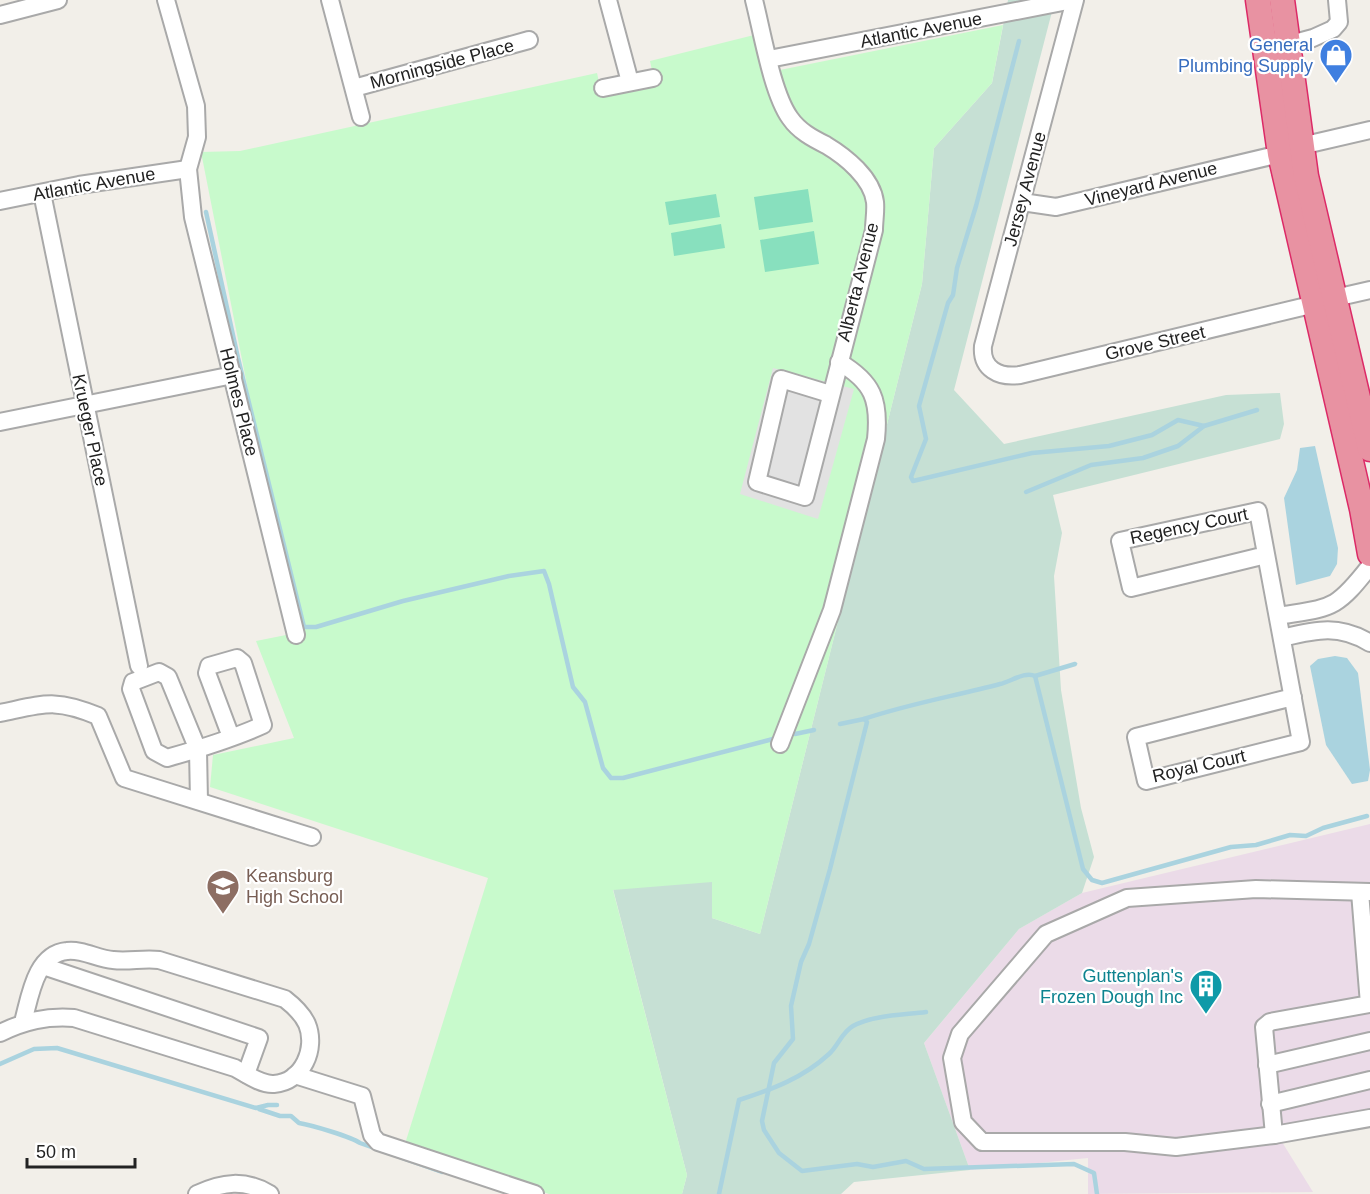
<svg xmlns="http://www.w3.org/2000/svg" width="1370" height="1194" viewBox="0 0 1370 1194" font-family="Helvetica,sans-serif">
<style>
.industrial{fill:#ebdbe8}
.wetland{fill:#c6e0d4}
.park{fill:#c8facc}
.pitch{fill:#88e0be}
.parking{fill:#e2e2e2}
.water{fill:#aad3df}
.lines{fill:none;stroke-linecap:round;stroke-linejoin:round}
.stream{stroke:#aad3df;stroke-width:4.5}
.minor-casing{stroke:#a9a9a9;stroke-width:20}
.highway-casing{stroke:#dc2a67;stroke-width:27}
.minor{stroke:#fff;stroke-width:16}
.highway{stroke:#e892a2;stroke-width:24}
.labels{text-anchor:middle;stroke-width:4.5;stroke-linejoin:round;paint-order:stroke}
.street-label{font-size:18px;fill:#222;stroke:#fff}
.shop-label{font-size:18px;fill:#366cbe;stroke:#fff;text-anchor:end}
.education-label{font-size:18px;fill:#785e54;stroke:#fff;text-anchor:start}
.culture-label{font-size:18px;fill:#0d838f;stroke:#fff;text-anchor:end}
</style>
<rect width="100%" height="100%" fill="#f2efe9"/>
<polygon class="industrial" points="1370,824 1370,1127 1282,1142 1313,1192 1088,1194 1088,1158 970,1170 924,1043 1019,929 1082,893"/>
<polygon class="wetland" points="1008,0 1055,0 954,390 1004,444 1226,395 1280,393 1284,424 1280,439 1053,495 1062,533 1054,576 1061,690 1081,808 1094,857 1082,893 1019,929 924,1043 970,1170 854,1182 841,1194 682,1194 687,1175 613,889 712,881 712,918 760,934 922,284 934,148 992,83"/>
<polygon class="park" points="1003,25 992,83 934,148 922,284 760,934 712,918 712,882 613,890 687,1175 682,1194 549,1194 404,1147 488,878 210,787 213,755 294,738 256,641 296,633 201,152 240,151 597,73 602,95 655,85 650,61 754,35 765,73"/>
<g class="pitch">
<polygon points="808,189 813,222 759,230 754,197"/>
<polygon points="716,194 720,217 669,225 665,202"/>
<polygon points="721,224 725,248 674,256 671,233"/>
<polygon points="814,231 819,264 765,272 760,240"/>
</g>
<polygon class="parking" points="773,368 854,389 818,519 740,494"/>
<g class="water">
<polygon points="1315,446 1338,548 1337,564 1330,576 1296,585 1284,498 1297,470 1300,448"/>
<polygon points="1335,656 1347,658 1358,673 1370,770 1368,781 1352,784 1326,745 1310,666 1318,659"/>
</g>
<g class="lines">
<g class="stream">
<polyline points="1019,41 976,206 957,268 953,295 948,303 919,406 926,439 911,477 913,481 1032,453 1109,446 1152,435 1178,420 1204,426 1257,410"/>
<polyline points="206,212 238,358 304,627 316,627 403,601 509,576 544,571 549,584 573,687 585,702 603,768 611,778 623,778 773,739"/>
<polyline points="1026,492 1091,465 1143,458 1178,446 1204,426"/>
<polyline points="1035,676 1075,664"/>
<path d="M864,719C908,704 955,696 1000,684C1010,682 1025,671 1035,676L1083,869L1092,880L1102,883L1231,847L1256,845L1290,835L1306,836L1323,828L1367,816"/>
<polyline points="840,724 864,719 867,722 830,869 809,944 801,962 791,1006 793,1039 774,1063 762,1121 764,1130 779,1153 802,1171 857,1164 873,1167 906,1161 924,1169 1074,1164 1094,1173 1097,1194"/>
<polyline points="795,734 814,730"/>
<polyline points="0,1064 34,1049 57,1048 256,1108 268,1105 277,1105"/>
<path d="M259,1109L280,1116H291L299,1123C311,1125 352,1137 360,1143L442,1172"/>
<path d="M719,1194L739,1100C773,1089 803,1078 829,1054C838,1046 842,1032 853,1026C873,1015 904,1015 926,1012"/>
</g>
<g class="minor-casing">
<g id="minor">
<polyline points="166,0 196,106 197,137 188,169 193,217 296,635"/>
<polyline points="330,0 361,117"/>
<polyline points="608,0 630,82"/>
<path d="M754,0C762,31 772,93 790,118C799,131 812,138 826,145C846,157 872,178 875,202C876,211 874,221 874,230L805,497L757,482L781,379L830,394"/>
<path d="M1075,0L983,346C981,369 999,378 1020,375L1315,304"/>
<polyline points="0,15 58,0"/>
<polyline points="1287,45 1313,38 1333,29 1339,22 1337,0"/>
<polyline points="769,59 1073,0"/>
<polyline points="354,88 529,40"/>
<polyline points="603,88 653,78"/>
<polyline points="1301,146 1370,130"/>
<polyline points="42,193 139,666"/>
<polyline points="0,201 79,185 188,169"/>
<polyline points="1022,202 1056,207 1280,154"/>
<polyline points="1335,298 1370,290"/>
<polyline points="0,422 233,375"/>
<polyline points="1266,555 1131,588 1120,541 1258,511 1301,742 1146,781 1136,737 1293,697"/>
<path d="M1278,616C1332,607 1335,611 1370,566"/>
<path d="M1282,638C1316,630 1338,624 1370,643"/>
<path d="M0,713C44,704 55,698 98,716L124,778L312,837"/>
<path d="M780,744L832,610L876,439C880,400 873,382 839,362"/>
<path d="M199,801L198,750L168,677L159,672L133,682L131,689L154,751L167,758C199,749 232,739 263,725L243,663L237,658L209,666L207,673L231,737"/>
<polyline points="1360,892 1369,1004 1270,1022 1264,1027 1274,1135 1370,1118"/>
<polyline points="43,966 259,1038 246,1074"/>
<path d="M0,1033C25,1021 46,1016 74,1018L235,1068C246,1074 261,1085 274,1084C303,1082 317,1048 307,1024C302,1013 294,1006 285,999L159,960C143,958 129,962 113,960C98,959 82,949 67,951C35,954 30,997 23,1022"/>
<polyline points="1267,1065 1370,1041"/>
<polyline points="295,1075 362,1096 372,1135 378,1142 535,1194"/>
<polyline points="1270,1104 1370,1080"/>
<polyline points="1274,1135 1176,1147 1125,1142 982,1142 963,1122 952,1058 960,1034 1046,934 1127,898 1256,889 1370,892"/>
<path d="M197,1194C222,1182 245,1179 270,1194"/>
</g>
</g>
<g class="highway-casing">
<g id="highway">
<polyline points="1258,0 1280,154 1362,509 1370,554"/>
<polyline points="1282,0 1306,176 1370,449"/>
</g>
</g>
<use href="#minor" class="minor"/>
<use href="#highway" class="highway"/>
</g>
<defs>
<g id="shop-pin" transform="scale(1.725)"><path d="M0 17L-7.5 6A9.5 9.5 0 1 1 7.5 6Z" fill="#3f7fe0" stroke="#fff"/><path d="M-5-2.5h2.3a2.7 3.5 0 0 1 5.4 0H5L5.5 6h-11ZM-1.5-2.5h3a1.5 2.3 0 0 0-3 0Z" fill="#fff"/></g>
<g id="school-pin" transform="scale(1.725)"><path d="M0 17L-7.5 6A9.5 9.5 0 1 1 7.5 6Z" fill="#8d6e63" stroke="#fff"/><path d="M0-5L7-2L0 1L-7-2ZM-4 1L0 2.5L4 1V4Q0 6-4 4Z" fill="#fff"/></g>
<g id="building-pin" transform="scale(1.725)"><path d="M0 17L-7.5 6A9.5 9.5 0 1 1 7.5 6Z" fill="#0f9aa8" stroke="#fff"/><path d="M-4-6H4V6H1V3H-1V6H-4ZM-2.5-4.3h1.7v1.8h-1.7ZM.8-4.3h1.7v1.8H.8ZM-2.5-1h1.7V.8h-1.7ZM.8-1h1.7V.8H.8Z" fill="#fff"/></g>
</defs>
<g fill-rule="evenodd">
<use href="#shop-pin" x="1336" y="55"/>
<use href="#school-pin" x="223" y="886"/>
<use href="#building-pin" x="1206" y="986"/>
</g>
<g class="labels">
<g class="street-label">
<text transform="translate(921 30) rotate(-11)" y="6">Atlantic Avenue</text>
<text transform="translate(442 64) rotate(-15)" y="6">Morningside Place</text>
<text transform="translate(94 184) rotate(-10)" y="6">Atlantic Avenue</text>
<text transform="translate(1151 184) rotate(-14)" y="6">Vineyard Avenue</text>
<text transform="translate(1025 189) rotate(-75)" y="6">Jersey Avenue</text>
<text transform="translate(858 282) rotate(-76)" y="6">Alberta Avenue</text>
<text transform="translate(1155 343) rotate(-13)" y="6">Grove Street</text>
<text transform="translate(239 402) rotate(76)" y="6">Holmes Place</text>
<text transform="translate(90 430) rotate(78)" y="6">Krueger Place</text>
<text transform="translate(1189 526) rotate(-12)" y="6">Regency Court</text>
<text transform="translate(1199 766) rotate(-13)" y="6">Royal Court</text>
</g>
<g class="shop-label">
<text x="1313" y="51">General<tspan x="1313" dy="21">Plumbing Supply</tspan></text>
</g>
<g class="education-label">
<text x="246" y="882">Keansburg<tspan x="246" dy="21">High School</tspan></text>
</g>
<g class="culture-label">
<text x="1183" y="982">Guttenplan's<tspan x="1183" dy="21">Frozen Dough Inc</tspan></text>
</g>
</g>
<path d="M27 1158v9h108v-9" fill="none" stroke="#222222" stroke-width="3"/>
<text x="36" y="1158" font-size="18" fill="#222222" stroke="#ffffff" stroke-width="4.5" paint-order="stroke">50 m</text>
</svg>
